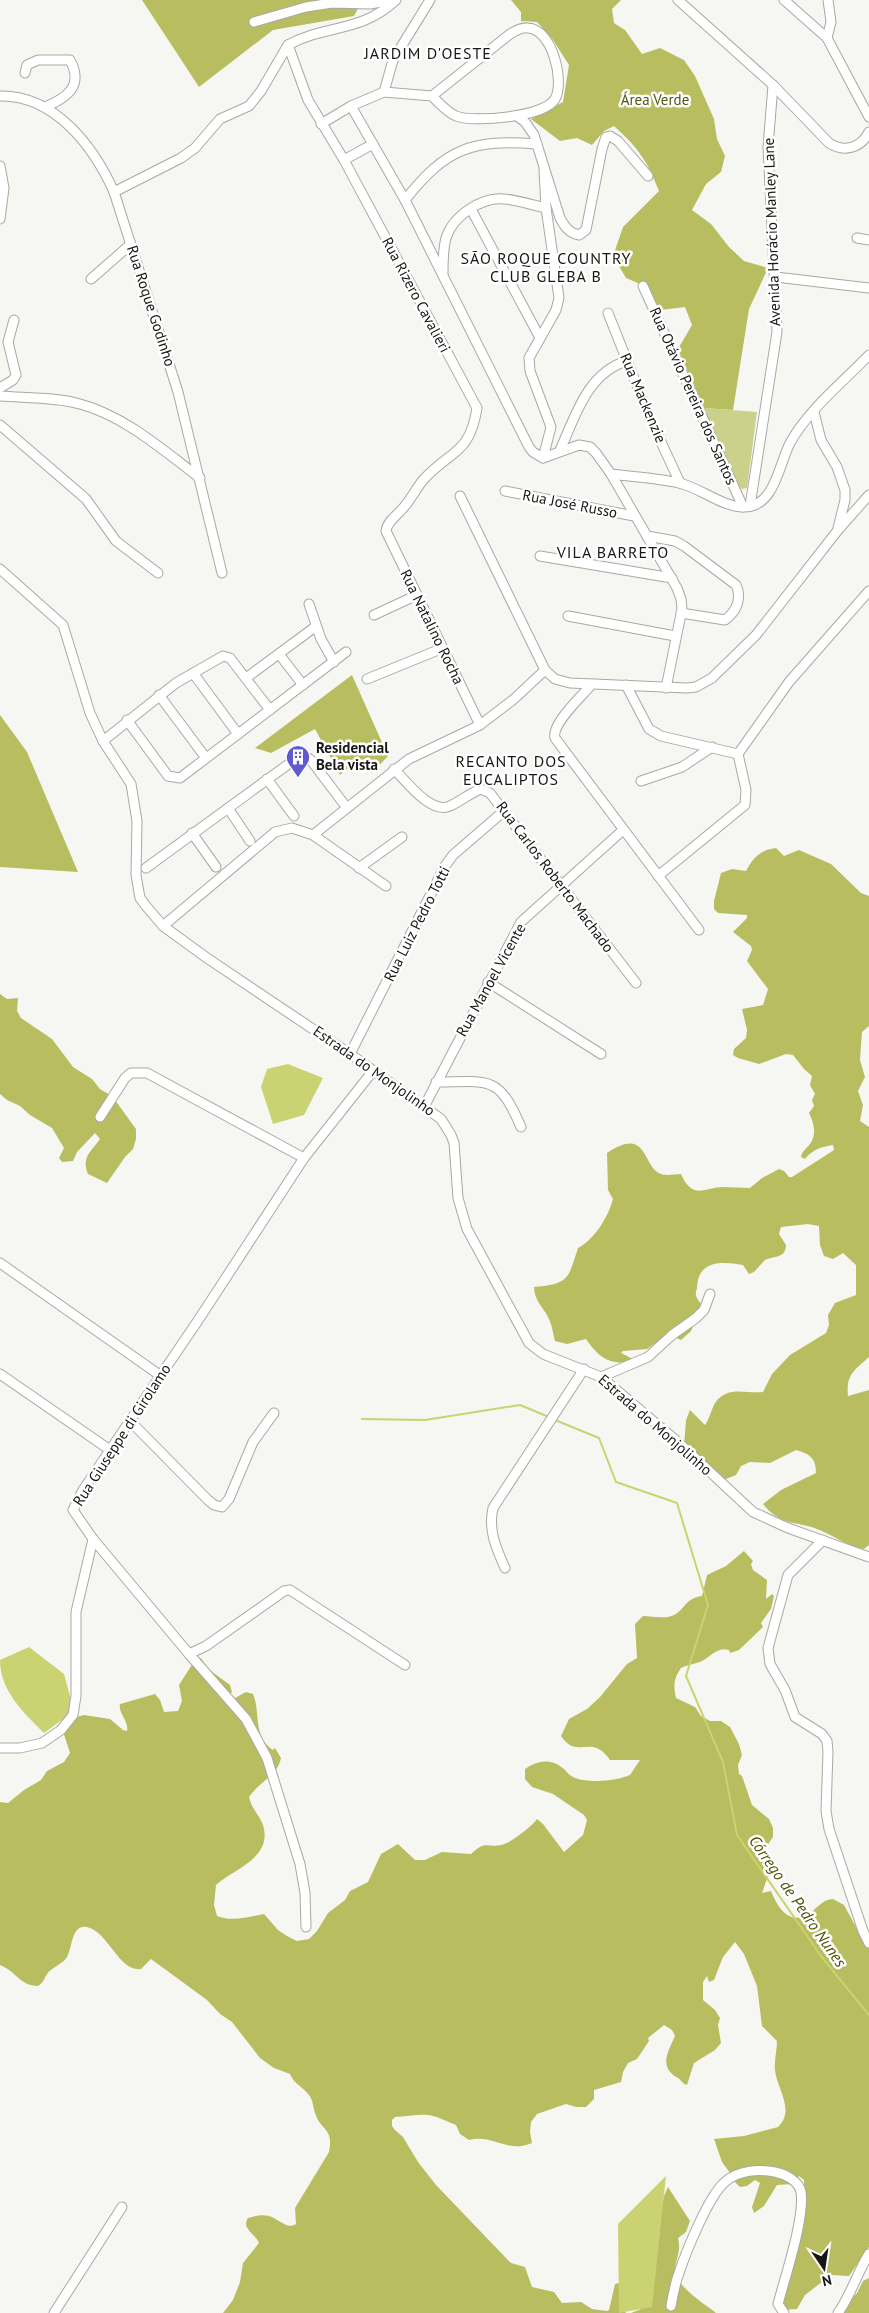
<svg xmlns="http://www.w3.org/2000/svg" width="869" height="2313" viewBox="0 0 869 2313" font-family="'PT Sans',sans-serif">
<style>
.green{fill:#cbd18b}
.forest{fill:#b8be5f}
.water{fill:#cbd272}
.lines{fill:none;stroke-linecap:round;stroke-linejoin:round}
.stream{stroke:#cbd272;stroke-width:2}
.minor-casing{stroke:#a8a9a5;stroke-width:11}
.minor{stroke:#fff;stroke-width:9}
.labels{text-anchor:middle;stroke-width:5;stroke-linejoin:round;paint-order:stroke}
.park-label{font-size:15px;fill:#54570f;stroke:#fff}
.street-label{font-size:15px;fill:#171816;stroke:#fff}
.poi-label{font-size:15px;font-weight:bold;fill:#171816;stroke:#fff;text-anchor:start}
.neighbourhood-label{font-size:16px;letter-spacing:1px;fill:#171816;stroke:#fff}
.water-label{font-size:16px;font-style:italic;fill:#4d5004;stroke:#fff}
</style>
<rect width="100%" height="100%" fill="#f6f7f3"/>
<polygon class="green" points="704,408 757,412 747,488 742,489 737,485"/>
<g class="forest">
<polygon points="142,0 363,0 354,16 273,30 199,87"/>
<path d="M511,0H621L612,9L614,23L625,30L642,54L660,48L684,60L695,76L714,119L717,139L725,156L721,172L706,184L692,210L711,224L729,247L744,261L768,268L749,309L733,410L704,408L678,349L692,325L685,307L661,310L645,286L626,278L613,256L623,227L659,191C647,160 638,148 614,126L604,131L592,145L577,138L560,141L531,119L563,102L569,65L553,40L537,22L521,21V12Z"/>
<polygon points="352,675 388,756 372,773 359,759 340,775 315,729 271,753 255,748"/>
<polygon points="0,715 27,752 78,872 0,867"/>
<path d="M776,848L784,856L799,850L831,864L861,893L869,896V1026L862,1032L860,1060L865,1077L858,1091L863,1105L860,1121L869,1127V1357C854,1371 846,1374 848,1396L869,1390V1545L864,1549C848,1546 837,1538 822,1531C799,1520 782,1528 763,1504L781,1490L816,1473C816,1458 810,1454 796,1450L770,1463L750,1462L741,1466L736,1475L718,1482C709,1463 702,1457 684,1446L686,1420L690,1410L705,1425C710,1418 711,1410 715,1403C727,1385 746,1394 763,1392L772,1374L790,1355L826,1333L829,1325L828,1315L835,1303L856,1295V1265L843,1253L833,1259L824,1256L820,1245L819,1226L808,1224L781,1227L779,1234L786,1245C786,1258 774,1256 765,1260L754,1272L749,1274L743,1265C721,1261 698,1260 697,1288C697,1290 695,1293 696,1295C696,1298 701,1303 702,1306L691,1331L681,1340L668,1334L647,1349L623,1351L621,1353L637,1361C612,1366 600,1360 586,1339L567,1344L555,1341C553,1334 552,1324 548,1317C543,1307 534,1300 534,1287C570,1284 568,1278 578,1248C595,1239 608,1217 613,1199L608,1190L607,1153C649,1125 642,1168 661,1174C666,1176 675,1174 681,1174C693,1201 705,1187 723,1187C732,1187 741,1188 750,1188L762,1178L779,1169L784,1171L789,1177H792L834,1150L833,1145C821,1147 813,1149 805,1159L801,1157C802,1151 806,1149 810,1144C817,1134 814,1123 809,1113L814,1106L812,1100L815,1094L810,1085L812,1076L804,1069L793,1055L786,1054L759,1064L738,1058L733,1055L734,1049L746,1038L747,1030L742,1009L763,1005L768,989L747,961L752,950L751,946L733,932L747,918V915L718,913L714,909V901L721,873L732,869L746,871C753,858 760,850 776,848Z"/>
<path d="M0,994L7,999L18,998L17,1011L21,1018L52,1039L73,1067L92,1079L100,1089L112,1096L136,1129V1139L133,1149L125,1157L107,1183L88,1174C81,1157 91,1152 100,1139L95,1133L77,1152L73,1161L62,1162L59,1158L64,1148L52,1128L30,1115L20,1106L7,1100L0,1094Z"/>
<path d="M744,1551L753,1561L751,1564L753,1570L767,1580L766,1599L772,1594L774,1596L771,1609L761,1623L763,1627L739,1650L730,1653L729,1650C717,1646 711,1657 700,1662C694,1664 687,1665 681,1668C674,1678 673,1685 676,1698L695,1707L701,1716L710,1721H721L730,1727L739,1744L742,1755L738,1765L739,1774L742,1776L752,1805L769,1819L773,1828V1837L761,1855L769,1873L762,1893L771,1891C777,1906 788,1925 807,1915C816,1910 822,1899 833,1899L844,1905L856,1927L869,1937V2247L849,2276L831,2275L805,2295L797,2309L781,2310L776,2307L805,2201L804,2180L799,2176L793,2184L777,2185L764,2206L754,2213L752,2207L760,2183L755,2180L747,2186L740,2187L735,2182V2172L730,2173L722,2162L714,2139L744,2136L778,2127C796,2110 776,2087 775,2070C774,2061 777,2050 777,2041L762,2026L757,1986L744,1954L735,1942L723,1957L714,1980L709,1982L707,1976L703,1982V2000L715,2010L720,2018L718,2025L721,2043L715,2050L694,2063L687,2085C683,2084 682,2081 678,2078C658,2067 668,2052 675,2036L672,2030L664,2025L648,2038L649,2041L637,2059L628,2063L623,2072L621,2082L594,2090V2099L586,2107H576L566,2104L537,2114L531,2122L530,2132L532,2143C507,2154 494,2134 469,2140L460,2134L456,2125C448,2122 435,2115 427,2115C418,2114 406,2117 395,2117L392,2120V2126L395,2130L403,2137L418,2162L436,2185L505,2257L511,2263L525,2267L532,2287L554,2292L562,2303L581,2302L592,2309L607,2311L609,2310L615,2284L623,2282V2309L626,2313H223L233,2300L240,2282L243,2263L259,2243C255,2233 241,2229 248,2218C255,2216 262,2214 269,2216C279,2219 287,2230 296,2224L295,2208L329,2152C334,2127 321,2132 315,2113C313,2107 313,2100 309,2095C303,2087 294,2084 290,2074L274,2068L260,2058L232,2022L220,2014L207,2000L151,1959L141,1969C120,1972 109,1935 90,1928C71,1921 73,1947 67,1957C63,1964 52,1967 47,1974C44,1979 43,1983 38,1986C20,1986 16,1971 0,1965V1802L8,1803L24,1790L41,1780L47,1771L64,1762L70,1753L61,1725L73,1718L84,1715L110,1719L123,1730L127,1731C129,1720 118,1714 120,1704L155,1694L160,1700L164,1712L178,1711L182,1701L179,1685L195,1660L201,1658L208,1669L230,1685L232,1692L227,1697L235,1698L246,1692L253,1694C261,1712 252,1736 273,1750L275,1748L281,1758C278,1775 259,1782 249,1797C252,1810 259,1814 263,1825C273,1858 235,1868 216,1885L214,1905L217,1916C233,1922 248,1917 264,1914L278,1930L287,1936L297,1941L309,1939L317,1931L328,1913L345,1900L350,1891L368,1882L381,1854L398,1844L415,1860H425L442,1852L471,1854C486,1840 486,1848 501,1845C510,1844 532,1826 537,1819L543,1824L564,1852L583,1835L587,1820L584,1815L553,1794L532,1787L525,1779V1769C538,1760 551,1758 564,1769C567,1772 569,1775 573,1777C587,1784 616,1781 630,1775L640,1760H610C591,1732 578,1761 561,1736L569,1719L587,1709L600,1697L627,1664L637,1658L635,1624L643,1616C652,1616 667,1620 676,1614C687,1606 685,1599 702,1596L707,1575L726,1566Z"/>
<path d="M668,2187L690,2221L686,2232L678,2238C681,2250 677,2257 675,2268C673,2285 705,2304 716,2313H631L641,2309L664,2196Z"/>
<polygon points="869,2278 869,2313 838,2313 857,2293 863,2281"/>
</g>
<g class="water">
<polygon points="288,1064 323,1078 304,1115 273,1124 261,1087 267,1069"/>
<path d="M29,1647L64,1674L74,1711L44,1733C24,1713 0,1691 0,1660Z"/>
<polygon points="666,2176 652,2307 619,2313 618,2224"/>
</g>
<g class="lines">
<g class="stream">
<polyline points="362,1419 425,1420 520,1405 549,1417"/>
<polyline points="555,1420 599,1438 616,1482 677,1503 708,1605 686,1676 723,1762 737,1835 821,1956 869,2015"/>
</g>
<g class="minor-casing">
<g id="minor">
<polyline points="678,0 773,85 768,147 777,332 750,506"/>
<polyline points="784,0 827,38 869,117"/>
<polyline points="254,22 306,7 332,3 370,4 391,0"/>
<polyline points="827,38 831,22 828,0"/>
<path d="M288,45L308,100L344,160L477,408C470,454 451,450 424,479C416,488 412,498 404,507C398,515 387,521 386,531L480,725"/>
<path d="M288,45C326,24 361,33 396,0"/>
<path d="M25,73L27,65L38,60H70C84,86 67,98 45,107"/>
<path d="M773,85L829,143C844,153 861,148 869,132"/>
<path d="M384,92L432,96L510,34C515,31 521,27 528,28C552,29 565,81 555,99C545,117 473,123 456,116C447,112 439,103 432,96"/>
<path d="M0,96C55,95 94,147 114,192L178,392L222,573"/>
<polyline points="351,106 405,200 529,447 533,452 543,458"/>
<path d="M517,116L525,122L534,135L560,218C565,227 569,233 579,235L586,230L602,149L606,137L610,136L618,141L648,176"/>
<polyline points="321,124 351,106 384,92 393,60 430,0"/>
<polyline points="344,160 373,144"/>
<polyline points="0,166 4,188 0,219"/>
<polyline points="544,170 546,208 559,298 556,310 529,358 530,371 551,427 543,458 579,445 590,447 596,453 611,474 677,588 681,599 682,609 666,688"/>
<polyline points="114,192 181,158 195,148 220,119 249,106 261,91 288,45"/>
<path d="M405,200C446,148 472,139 537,144"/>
<polyline points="471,209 540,338"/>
<polyline points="857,238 869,240"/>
<path d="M443,273C443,262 443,249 446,238C453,216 481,197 504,199C518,200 532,205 546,208"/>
<polyline points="776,277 869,288"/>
<polyline points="91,279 131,244"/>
<polyline points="643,286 743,507"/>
<polyline points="608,313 649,416 680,483"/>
<polyline points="0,388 13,380 16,375 8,342 14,320"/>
<path d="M0,396C26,398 55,397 80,404C125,416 164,451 200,478"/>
<polyline points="814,412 821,440 837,467 845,490 845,500 838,528"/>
<polyline points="0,425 86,499 116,541 158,573"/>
<path d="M560,450C576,415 587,374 626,361"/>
<path d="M611,474C634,477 657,478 679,483C701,488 722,507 744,507C775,507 779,464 790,443C808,410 843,382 869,355"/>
<polyline points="505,491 634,516"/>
<path d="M647,536L675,541L684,546L736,585C742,598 737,611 725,620L681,613"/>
<polyline points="540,556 672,578"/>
<polyline points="0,569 63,625 90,713 103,741 131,784 137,821 136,875 140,898 146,906 163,926 207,958 350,1054 441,1119 451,1135 454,1143 458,1198 467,1229 529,1343 543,1354 601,1377 679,1443 753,1512 788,1528 869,1557"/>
<polyline points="309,604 321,639 334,662"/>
<polyline points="374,615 417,595"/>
<polyline points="568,616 675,636"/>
<polyline points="279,654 303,685"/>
<polyline points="545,670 555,679 570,683 687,688 696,687 712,678 756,635 838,530 869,495"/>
<polyline points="193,673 238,734"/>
<polyline points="246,678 315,627"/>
<polyline points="367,679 443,648"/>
<path d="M592,684C582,696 551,724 555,738L699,930"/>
<polyline points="626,685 649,729 661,736 738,754"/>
<polyline points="159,695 206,758"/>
<polyline points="127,720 168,776 180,778 346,652"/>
<polyline points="103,741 176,683 223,656 230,658 270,710"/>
<polyline points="738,754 789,682 869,591"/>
<path d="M394,769C406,781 431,815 450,806C461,801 470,793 481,789L490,793L636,983"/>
<polyline points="267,779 294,816"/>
<polyline points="641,781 682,767 712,747"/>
<polyline points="228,808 250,841"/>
<polyline points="192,833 216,867"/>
<polyline points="313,835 386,886"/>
<polyline points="146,868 301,755 310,759 347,808"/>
<polyline points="359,868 402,837"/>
<polyline points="658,876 745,805 746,790 738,754"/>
<polyline points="163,926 275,832 292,828 313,835 409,759 480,725 514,699 545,670 460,496"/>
<polyline points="488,982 601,1054"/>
<polyline points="350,1054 445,866 453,855 504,811"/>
<polyline points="373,1071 304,1158 199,1319 83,1490 73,1510 93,1539 189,1654 206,1646 284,1591 290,1590 405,1665"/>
<path d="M436,1082C490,1082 498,1074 521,1127"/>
<polyline points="424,1107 521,922 623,830"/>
<polyline points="100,1117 125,1078 131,1073 147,1073 304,1158"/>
<polyline points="0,1263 161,1376"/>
<polyline points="0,1374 110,1450"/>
<polyline points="601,1377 648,1357 672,1335 696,1318 704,1310 710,1294"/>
<polyline points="130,1421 208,1500 214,1505 222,1507 229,1499 253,1442 274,1413"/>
<polyline points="823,1540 788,1575 768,1648 770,1664 785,1690 795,1717 822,1734 827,1741 828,1752 826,1811 829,1829 863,1931 869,1943"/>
<path d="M505,1568C496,1548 488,1530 493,1508L584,1369"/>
<polyline points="189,1654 246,1719 267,1758 300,1864 305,1893 306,1927"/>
<polyline points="0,1748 20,1748 42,1743 61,1730 73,1715 76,1696 76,1612 93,1539"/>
<path d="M671,2306C673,2295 675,2283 679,2273C686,2252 709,2195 725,2182C738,2170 759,2169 775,2172C785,2174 799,2181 801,2192C805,2218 785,2277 778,2304L784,2313"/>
<polyline points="54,2313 122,2207"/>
<path d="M838,2313C851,2295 857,2273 869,2254"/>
</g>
</g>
<use href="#minor" class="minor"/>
</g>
<defs>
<g id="building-pin" transform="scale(1.25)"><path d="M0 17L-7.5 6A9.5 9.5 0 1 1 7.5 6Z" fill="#5f59d2" stroke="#fff"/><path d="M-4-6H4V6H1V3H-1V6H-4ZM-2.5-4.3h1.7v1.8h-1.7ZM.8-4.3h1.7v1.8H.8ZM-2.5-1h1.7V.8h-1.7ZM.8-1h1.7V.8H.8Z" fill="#fff"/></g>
</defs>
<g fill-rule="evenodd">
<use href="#building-pin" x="298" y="757"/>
</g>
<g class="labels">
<g class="park-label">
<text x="655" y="105">Área Verde</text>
</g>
<g class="street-label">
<text transform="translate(772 232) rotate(-92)" y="5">Avenida Horácio Manley Lane</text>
<text transform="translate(416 295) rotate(62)" y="5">Rua Rizero Cavalieri</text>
<text transform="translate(151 306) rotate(72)" y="5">Rua Roque Godinho</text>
<text transform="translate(693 396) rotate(66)" y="5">Rua Otávio Pereira dos Santos</text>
<text transform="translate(643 398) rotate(67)" y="5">Rua Mackenzie</text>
<text transform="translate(570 504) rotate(11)" y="5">Rua José Russo</text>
<text transform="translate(432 627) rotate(64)" y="5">Rua Natalino Rocha</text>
<text transform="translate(555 877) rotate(53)" y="5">Rua Carlos Roberto Machado</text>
<text transform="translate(417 924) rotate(-63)" y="5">Rua Luiz Pedro Totti</text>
<text transform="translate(491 980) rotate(-61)" y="5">Rua Manoel Vicente</text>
<text transform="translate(374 1071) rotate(35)" y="5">Estrada do Monjolinho</text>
<text transform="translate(655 1425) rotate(41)" y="5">Estrada do Monjolinho</text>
<text transform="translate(122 1435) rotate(-57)" y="5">Rua Giuseppe di Girolamo</text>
</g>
<g class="poi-label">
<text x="316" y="753">Residencial<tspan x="316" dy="17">Bela vista</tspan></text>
</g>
<g class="neighbourhood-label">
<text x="428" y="59">JARDIM D'OESTE</text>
<text x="546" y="264">SÃO ROQUE COUNTRY<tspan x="546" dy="18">CLUB GLEBA B</tspan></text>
<text x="613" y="558">VILA BARRETO</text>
<text x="511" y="767">RECANTO DOS<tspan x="511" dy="18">EUCALIPTOS</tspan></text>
</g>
<g class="water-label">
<text transform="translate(798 1901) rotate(55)" y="6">Córrego de Pedro Nunes</text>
</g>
</g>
<g transform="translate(824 2268) rotate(167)" stroke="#ffffff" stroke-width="4" paint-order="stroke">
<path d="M0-4L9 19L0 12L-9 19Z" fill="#171816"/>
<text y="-8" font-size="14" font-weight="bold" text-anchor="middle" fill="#171816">N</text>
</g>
</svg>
